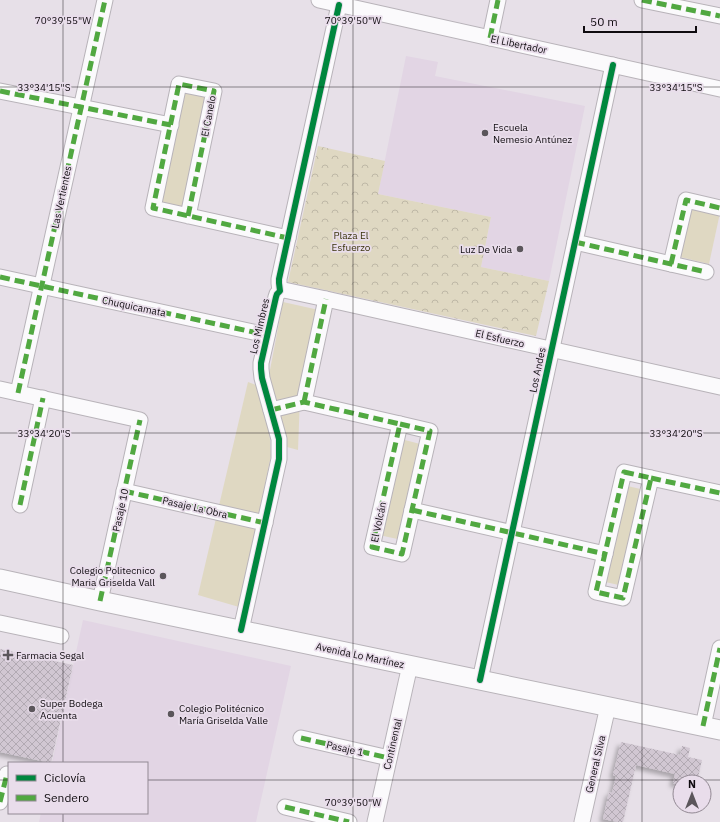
<svg xmlns="http://www.w3.org/2000/svg" width="720" height="822" viewBox="0 0 720 822" font-family="'IBM Plex Sans',sans-serif">
<style>
.built{fill:#e2d5e4}
.grass{fill:#dfd8c2}
.forest{fill:url(#forest-crowns)}
.building{fill:url(#building-cross-hatch);filter:url(#shadow)}
.lines{fill:none;stroke-linecap:round;stroke-linejoin:round}
.minor-casing{stroke:#b8b3b9;stroke-width:17}
.major-casing{stroke:#b8b3b9;stroke-width:21}
.minor{stroke:#fbfafc;stroke-width:15}
.major{stroke:#fbfafc;stroke-width:19}
.quiet{stroke:#51a841;stroke-width:5;stroke-dasharray:10 5;stroke-linecap:butt}
.cycleway-casing{stroke:#e9ddeb;stroke-width:8}
.cycleway{stroke:#00873e;stroke-width:6}
.ticks{fill:none;stroke:#0f0b0f;stroke-width:1;stroke-opacity:0.45}
.poi-dot{fill:#5b565b;stroke:#e9ddeb;stroke-width:1.5}
.labels{text-anchor:middle;stroke-width:3.5;stroke-linejoin:round;paint-order:stroke}
.street-label{font-size:10px;fill:#0f0b0f;stroke:#e9ddeb}
.poi-label{font-size:10px;fill:#0f0b0f;stroke:#e9ddeb;text-anchor:start}
.park-label{font-size:10px;fill:#39320a;stroke:#e9ddeb}
.ticks-label{font-size:10px;text-anchor:middle;fill:#0f0b0f;stroke:#e9ddeb;stroke-width:3.5;stroke-linejoin:round;paint-order:stroke}
</style>
<defs>
<pattern id="forest-crowns" width="20" height="18" patternUnits="userSpaceOnUse"><rect width="20" height="18" fill="#dfd8c2"/><path d="M2 6a3 3 0 1 1 6 0M12 15a3 3 0 1 1 6 0" fill="none" stroke="#beb8a6"/></pattern>
<pattern id="building-cross-hatch" width="8" height="8" patternUnits="userSpaceOnUse"><rect width="8" height="8" fill="#d1c7d2"/><path d="M0 0l8 8M0 8l8-8" fill="none" stroke="#b2aab3"/></pattern>
<filter id="shadow"><feDropShadow dx="-3.5" dy="3.5" stdDeviation="2" flood-color="#0004"/></filter>
</defs>
<rect width="100%" height="100%" fill="#e7e0e8"/>
<g class="built">
<polygon points="406,56 438,62 435,76 585,106 549,281 481,267 491,217 378,194"/>
<polygon points="83,620 291,666 256,822 39,822 41,813 147,813 147,763 52,763"/>
</g>
<g class="grass">
<polygon points="179,84 214,91 188,216 153,208"/>
<polygon points="688,206 720,213 709,264 676,256"/>
<polygon points="283,302 319,310 300,397 298,450 287,447 285,434 269,375"/>
<polygon points="248,382 256,385 262,394 268,411 271,456 239,607 198,595"/>
<polygon points="401,439 424,445 402,540 379,535"/>
<polygon points="623,485 645,490 623,586 601,581"/>
</g>
<polygon class="forest" points="318,146 385,161 378,194 491,217 481,267 549,281 536,336 288,282"/>
<g class="building">
<polygon points="0,649 73,665 51,763 0,752"/>
<polygon points="621,742 680,755 682,746 690,748 688,757 702,760 697,782 680,782 680,785 673,783 675,774 636,765 623,822 618,822 603,819 609,792 612,793 616,776 613,775"/>
</g>
<g class="lines">
<g class="minor-casing">
<g id="minor">
<polyline points="319,0 720,89"/>
<polyline points="642,0 720,16"/>
<polyline points="490,38 498,0"/>
<polyline points="0,91 171,125"/>
<polyline points="188,216 214,91 179,84 153,208 288,238"/>
<polyline points="575,242 706,272"/>
<polyline points="671,264 686,200 720,208"/>
<polyline points="0,277 267,335"/>
<polyline points="280,291 284,290 326,299 720,387"/>
<polyline points="0,389 140,420 100,601"/>
<polyline points="18,393 105,0"/>
<polyline points="304,402 326,299"/>
<polyline points="271,410 304,402 400,424"/>
<polygon points="400,424 430,431 402,554 372,547"/>
<polygon points="624,472 651,478 623,598 596,592"/>
<polyline points="651,478 720,493"/>
<polyline points="124,491 265,523"/>
<polyline points="20,505 43,398"/>
<polyline points="412,510 605,554"/>
<polyline points="0,623 61,636"/>
<polyline points="241,630 279,459 279,439 262,378 261,369 261,363 276,297 277,294 280,291 279,283 279,279 339,5"/>
<polyline points="480,680 575,242 613,65"/>
<polyline points="703,726 720,648"/>
<polyline points="301,738 389,758"/>
<polyline points="0,802 7,774"/>
<polyline points="285,807 349,822"/>
<polyline points="375,822 410,665"/>
<polyline points="582,822 608,706"/>
</g>
</g>
<g class="major-casing">
<polyline id="major" points="0,579 100,601 720,730"/>
</g>
<use href="#minor" class="minor"/>
<use href="#major" class="major"/>
<g class="quiet">
<polyline points="642,0 720,16"/>
<polyline points="490,38 498,0"/>
<polyline points="0,91 171,125"/>
<polyline points="188,216 214,91 179,84 153,208 288,238"/>
<polyline points="575,242 706,272"/>
<polyline points="671,264 686,200 720,208"/>
<polyline points="0,277 267,335"/>
<polyline points="18,393 105,0"/>
<polyline points="304,402 326,299"/>
<polyline points="271,410 304,402 400,424"/>
<polygon points="400,424 430,431 402,554 372,547"/>
<polygon points="624,472 651,478 623,598 596,592"/>
<polyline points="651,478 720,493"/>
<polyline points="124,491 265,523"/>
<polyline points="20,505 43,398"/>
<polyline points="412,510 605,554"/>
<polyline points="100,601 140,420"/>
<polyline points="703,726 720,648"/>
<polyline points="301,738 389,758"/>
<polyline points="0,802 7,774"/>
<polyline points="285,807 349,822"/>
</g>
<g class="cycleway-casing">
<g id="cycleway">
<polyline points="241,630 279,459 279,439 262,378 261,369 261,363 276,297 277,294 280,291 279,283 279,279 339,5"/>
<polyline points="480,680 575,242 613,65"/>
</g>
</g>
<use href="#cycleway" class="cycleway"/>
</g>
<path class="ticks" d="M63,0V763M353,0V822M642,0V822M0,87H720M0,433H720M0,780H9M147,780H720M63,813V822"/>
<g class="poi-dot">
<circle cx="485" cy="133" r="4"/>
<circle cx="520" cy="249" r="4"/>
<circle cx="163" cy="576" r="4"/>
<path d="M6 649h4v4h4v4h-4v4h-4v-4h-4v-4h4z"/>
<circle cx="32" cy="709" r="4"/>
<circle cx="171" cy="714" r="4"/>
</g>
<g class="labels">
<g class="street-label">
<text transform="translate(519 44) rotate(12)" y="4">El Libertador</text>
<text transform="translate(208 116) rotate(-79)" y="4">El Canelo</text>
<text transform="translate(61 197) rotate(-78)" y="4">Las Vertientes</text>
<text transform="translate(134 306) rotate(12)" y="4">Chuquicamata</text>
<text transform="translate(259 326) rotate(-77)" y="4">Los Mimbres</text>
<text transform="translate(500 338) rotate(13)" y="4">El Esfuerzo</text>
<text transform="translate(537 370) rotate(-78)" y="4">Los Andes</text>
<text transform="translate(195 507) rotate(13)" y="4">Pasaje La Obra</text>
<text transform="translate(120 510) rotate(-78)" y="4">Pasaje 10</text>
<text transform="translate(378 522) rotate(-78)" y="4">El Volcán</text>
<text transform="translate(360 655) rotate(12)" y="4">Avenida Lo Martínez</text>
<text transform="translate(392 744) rotate(-77)" y="4">Continental</text>
<text transform="translate(345 748) rotate(13)" y="4">Pasaje 1</text>
<text transform="translate(595 764) rotate(-77)" y="4">General Silva</text>
</g>
<g class="poi-label">
<text x="493" y="131">Escuela<tspan x="493" dy="12">Nemesio Antúnez</tspan></text>
<text x="512" y="253" text-anchor="end">Luz De Vida</text>
<text x="155" y="574" text-anchor="end">Colegio Politecnico<tspan x="155" dy="12">Maria Griselda Vall</tspan></text>
<text x="16" y="659">Farmacia Segal</text>
<text x="40" y="707">Super Bodega<tspan x="40" dy="12">Acuenta</tspan></text>
<text x="179" y="712">Colegio Politécnico<tspan x="179" dy="12">María Griselda Valle</tspan></text>
</g>
<g class="park-label">
<text x="351" y="239">Plaza El<tspan x="351" dy="12">Esfuerzo</tspan></text>
</g>
</g>
<g class="ticks-label">
<text x="63" y="24">70°39'55"W</text>
<text x="353" y="24">70°39'50"W</text>
<text x="44" y="91">33°34'15"S</text>
<text x="676" y="91">33°34'15"S</text>
<text x="44" y="437">33°34'20"S</text>
<text x="676" y="437">33°34'20"S</text>
<text x="353" y="806">70°39'50"W</text>
</g>
<rect x="8" y="762" width="140" height="52" fill="#e9ddeb" stroke="#928993"/>
<rect x="16" y="775" width="20" height="6" fill="#00873e" stroke="#928993"/>
<text x="44" y="782" font-size="12" fill="#0f0b0f">Ciclovía</text>
<rect x="16" y="795" width="20" height="6" fill="#51a841" stroke="#928993"/>
<text x="44" y="802" font-size="12" fill="#0f0b0f">Sendero</text>
<g transform="translate(692 794)"><circle r="19" fill="#e9ddeb" stroke="#928993"/>
<path d="M0-3L7 15L0 10L-7 15Z" fill="#5b565b"/>
<text y="-6" font-size="11" font-weight="bold" text-anchor="middle" fill="#0f0b0f">N</text>
</g>
<path d="M584 26v6h112v-6" fill="none" stroke="#0f0b0f" stroke-width="2"/>
<text x="590" y="26" font-size="12" fill="#0f0b0f" stroke="#e9ddeb" stroke-width="3" paint-order="stroke">50 m</text>
</svg>
